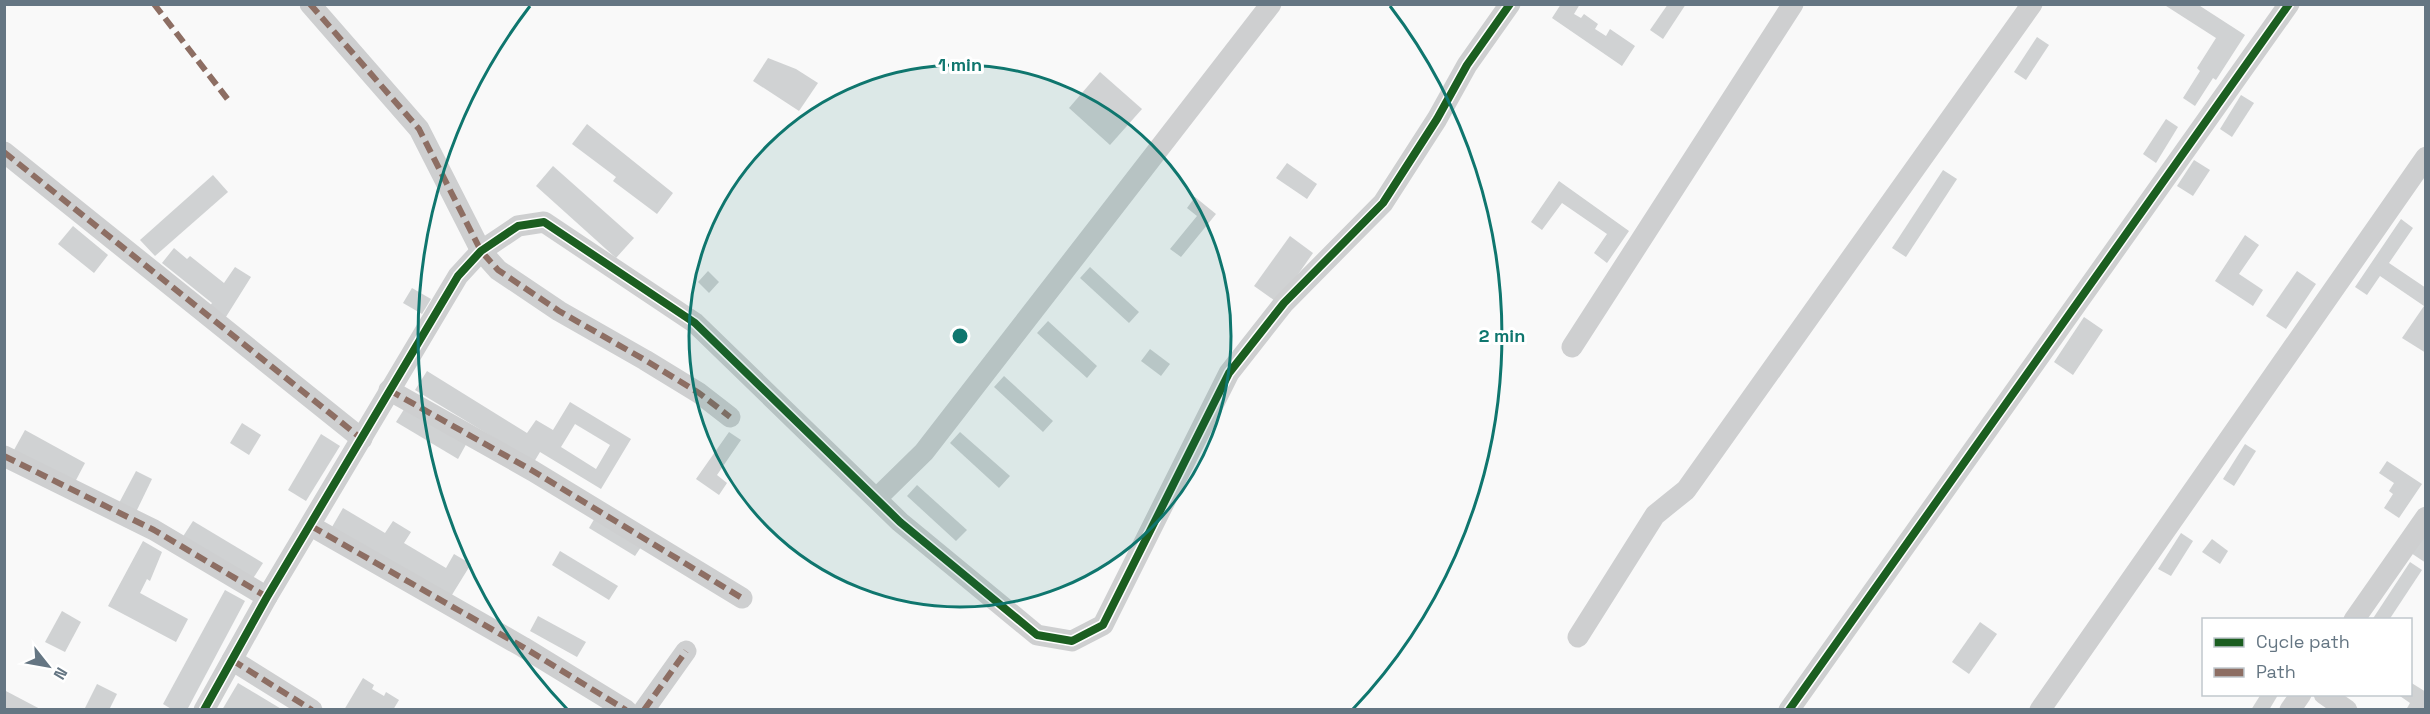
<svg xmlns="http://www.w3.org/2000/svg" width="2430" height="714" viewBox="0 0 2430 714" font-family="'Space Grotesk',sans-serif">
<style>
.building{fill:#d0d2d3;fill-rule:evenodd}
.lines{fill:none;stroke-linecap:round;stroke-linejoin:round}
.minor{stroke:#cecfd0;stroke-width:21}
.quiet{stroke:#8d6e63;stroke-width:6;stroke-dasharray:12 6;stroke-linecap:butt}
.cycleway-casing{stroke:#fff;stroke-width:11}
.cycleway{stroke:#1b5e20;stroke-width:8}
.ring{fill:none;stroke:#0f766e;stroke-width:3}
.centre{fill:#0f766e;stroke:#fff;stroke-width:3}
.ring-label{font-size:18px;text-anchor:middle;font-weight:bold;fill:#0f766e;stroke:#fff;stroke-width:6;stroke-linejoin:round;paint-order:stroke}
</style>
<rect width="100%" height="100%" fill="#f9f9f9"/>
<g class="building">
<polygon points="1561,4 1580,4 1574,14 1581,18 1584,14 1598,24 1595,29 1606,36 1610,29 1635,46 1622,66 1552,18"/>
<polygon points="1668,4 1686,4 1663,39 1650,30"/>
<polygon points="2163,4 2197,4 2245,35 2216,80 2213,78 2195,106 2183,98 2200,71 2197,68 2216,38"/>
<polygon points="2037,37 2049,45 2026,80 2014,72"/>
<polygon points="768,58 796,69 818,83 799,111 753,81"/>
<polygon points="1100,72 1142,109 1110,145 1069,108"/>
<polygon points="2241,95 2254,103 2232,137 2220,129"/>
<polygon points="2166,119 2178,127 2156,163 2143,154"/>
<polygon points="587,124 673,193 657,214 613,181 616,177 572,144"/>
<polygon points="2194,160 2210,170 2193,196 2177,186"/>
<polygon points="1287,163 1317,184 1307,199 1276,178"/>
<polygon points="553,166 634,238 616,258 536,186"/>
<polygon points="1943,170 1957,179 1906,257 1892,248"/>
<polygon points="213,175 228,192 155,256 140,240"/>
<polygon points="1559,181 1629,231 1607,263 1594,253 1607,234 1562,203 1542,230 1531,222"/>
<polygon points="1195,197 1216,214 1181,257 1170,249 1197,216 1187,208"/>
<polygon points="2401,219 2413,228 2389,263 2426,288 2426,353 2402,338 2424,306 2380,276 2367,295 2355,287"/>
<polygon points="73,226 108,255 94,273 58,244"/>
<polygon points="2245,235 2259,245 2239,274 2263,290 2253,306 2215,281"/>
<polygon points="1290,236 1313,253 1278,303 1254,286"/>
<polygon points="174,248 187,259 190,256 224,283 235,267 251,277 224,320 208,309 212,303 162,263"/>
<polygon points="1090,267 1139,312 1129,323 1080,278"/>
<polygon points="708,271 719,282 709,293 698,282"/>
<polygon points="2297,271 2316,284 2286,329 2266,316"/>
<polygon points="412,288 431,299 422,314 403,303"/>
<polygon points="2084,317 2103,330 2073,375 2054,362"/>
<polygon points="1048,321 1097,366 1087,378 1037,333"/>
<polygon points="1150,349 1170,364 1161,376 1141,361"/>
<path d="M427,371L527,433L536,420L553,430L570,402L631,439L601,489L540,452L534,462L415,390ZM575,424L610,445L596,469L561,447Z"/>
<polygon points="1004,376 1053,421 1043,432 994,387"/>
<polygon points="408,403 469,439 458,459 396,422"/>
<polygon points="242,423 261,435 249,455 230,443"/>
<polygon points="25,430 85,463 75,482 14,450"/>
<polygon points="729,432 741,440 717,475 727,483 719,495 696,479"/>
<polygon points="960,432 1010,476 999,488 950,443"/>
<polygon points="321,434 340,446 306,501 288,490"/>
<polygon points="2245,444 2256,451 2234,486 2223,479"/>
<polygon points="2387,461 2422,484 2399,518 2384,508 2393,494 2389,491 2394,483 2379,473"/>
<polygon points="136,471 152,479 136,512 119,503"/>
<polygon points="917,485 967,530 956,541 907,496"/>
<polygon points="343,508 385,533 393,521 411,532 404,543 446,568 454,554 471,564 450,598 332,527"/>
<polygon points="596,516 643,544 635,556 589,528"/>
<polygon points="193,521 263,563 252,580 182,538"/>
<polygon points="2426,532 2426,563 2411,553"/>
<polygon points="2181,533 2193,541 2171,576 2158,569"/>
<polygon points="2212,539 2228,551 2220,564 2202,552"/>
<polygon points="143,541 162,552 150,581 147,579 140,593 188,619 176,642 108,606"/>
<polygon points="560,551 618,586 609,600 552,565"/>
<polygon points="2410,562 2422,570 2389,620 2372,620"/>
<polygon points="225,590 245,601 187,710 173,710 163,704"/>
<polygon points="62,611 81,622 65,652 45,642"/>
<polygon points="538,616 586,642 577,657 530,631"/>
<polygon points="1980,622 1997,634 1969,674 1952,662"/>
<polygon points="363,678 374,685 372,689 384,696 386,692 399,700 393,710 344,710"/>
<polygon points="2410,682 2426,692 2426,710 2406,710 2410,703 2397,694 2410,694"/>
<polygon points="238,683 283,710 222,710"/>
<polygon points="97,684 117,694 109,710 84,710"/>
<polygon points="4,690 42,710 4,710"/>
<polygon points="2261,694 2278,695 2269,710 2251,710"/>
</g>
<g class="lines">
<g class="minor">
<polyline points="310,4 419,129 481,251 498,270 559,311 645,360 699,393 730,417"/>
<polyline points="4,152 362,439"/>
<polyline points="1572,347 1793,4"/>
<polyline points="389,390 533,471 742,598"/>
<polyline points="4,456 154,530 267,597"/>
<polyline points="877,498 924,452 1271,4"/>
<polyline points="311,526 523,647 626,710"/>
<polyline points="2354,620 2426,517"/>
<polyline points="1578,637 1655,515 1686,490 2032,4"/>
<polyline points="232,660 312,710"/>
<polyline points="2324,694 2347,710"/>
<polyline points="204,710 267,597 458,276 481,251 518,226 544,222 695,323 900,522 1037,635 1072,641 1103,625 1229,373 1284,303 1383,203 1437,119 1467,65 1510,4"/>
<polyline points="644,710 686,651"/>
<polyline points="1789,710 2289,4"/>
<polyline points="2040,710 2426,157"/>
<polyline points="2290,710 2301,694"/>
</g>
<g class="quiet">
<polyline points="154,4 229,101"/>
<polyline points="310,4 419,129 481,251 498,270 559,311 645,360 699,393 730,417"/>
<polyline points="4,152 362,439"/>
<polyline points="389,390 533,471 742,598"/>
<polyline points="4,456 154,530 267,597"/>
<polyline points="311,526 523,647 626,710"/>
<polyline points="232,660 312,710"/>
<polyline points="644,710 686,651"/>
</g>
<g class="cycleway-casing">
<g id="cycleway">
<polyline points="204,710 267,597 458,276 481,251 518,226 544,222 695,323 900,522 1037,635 1072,641 1103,625 1229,373 1284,303 1383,203 1437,119 1467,65 1510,4"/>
<polyline points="1789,710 2289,4"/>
</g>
</g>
<use href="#cycleway" class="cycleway"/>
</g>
<circle cx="960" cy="336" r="271" fill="#0f766e" fill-opacity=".12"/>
<g class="ring">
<circle cx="960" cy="336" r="271"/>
<path d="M567 709A542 542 0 0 1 530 6M1390 6A542 542 0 0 1 1353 709"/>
</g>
<circle cx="960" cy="336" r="9" class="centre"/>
<g class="ring-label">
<text x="960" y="71">1 min</text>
<text x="1502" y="342">2 min</text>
</g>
<rect width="2430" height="714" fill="none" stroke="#657683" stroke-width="12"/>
<rect x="2202" y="618" width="210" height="78" fill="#ffffff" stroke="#c1c8cd" stroke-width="1.5"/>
<rect x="2214" y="638" width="30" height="9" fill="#1b5e20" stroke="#c1c8cd" stroke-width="1.5"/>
<text x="2256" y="648" font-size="18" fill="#657683">Cycle path</text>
<rect x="2214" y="668" width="30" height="9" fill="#8d6e63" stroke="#c1c8cd" stroke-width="1.5"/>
<text x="2256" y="678" font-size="18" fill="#657683">Path</text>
<g transform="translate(48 666) rotate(121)" stroke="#ffffff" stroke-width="4.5" paint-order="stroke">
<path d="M0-4.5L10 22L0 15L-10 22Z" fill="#657683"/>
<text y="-9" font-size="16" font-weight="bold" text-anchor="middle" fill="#657683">N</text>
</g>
</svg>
